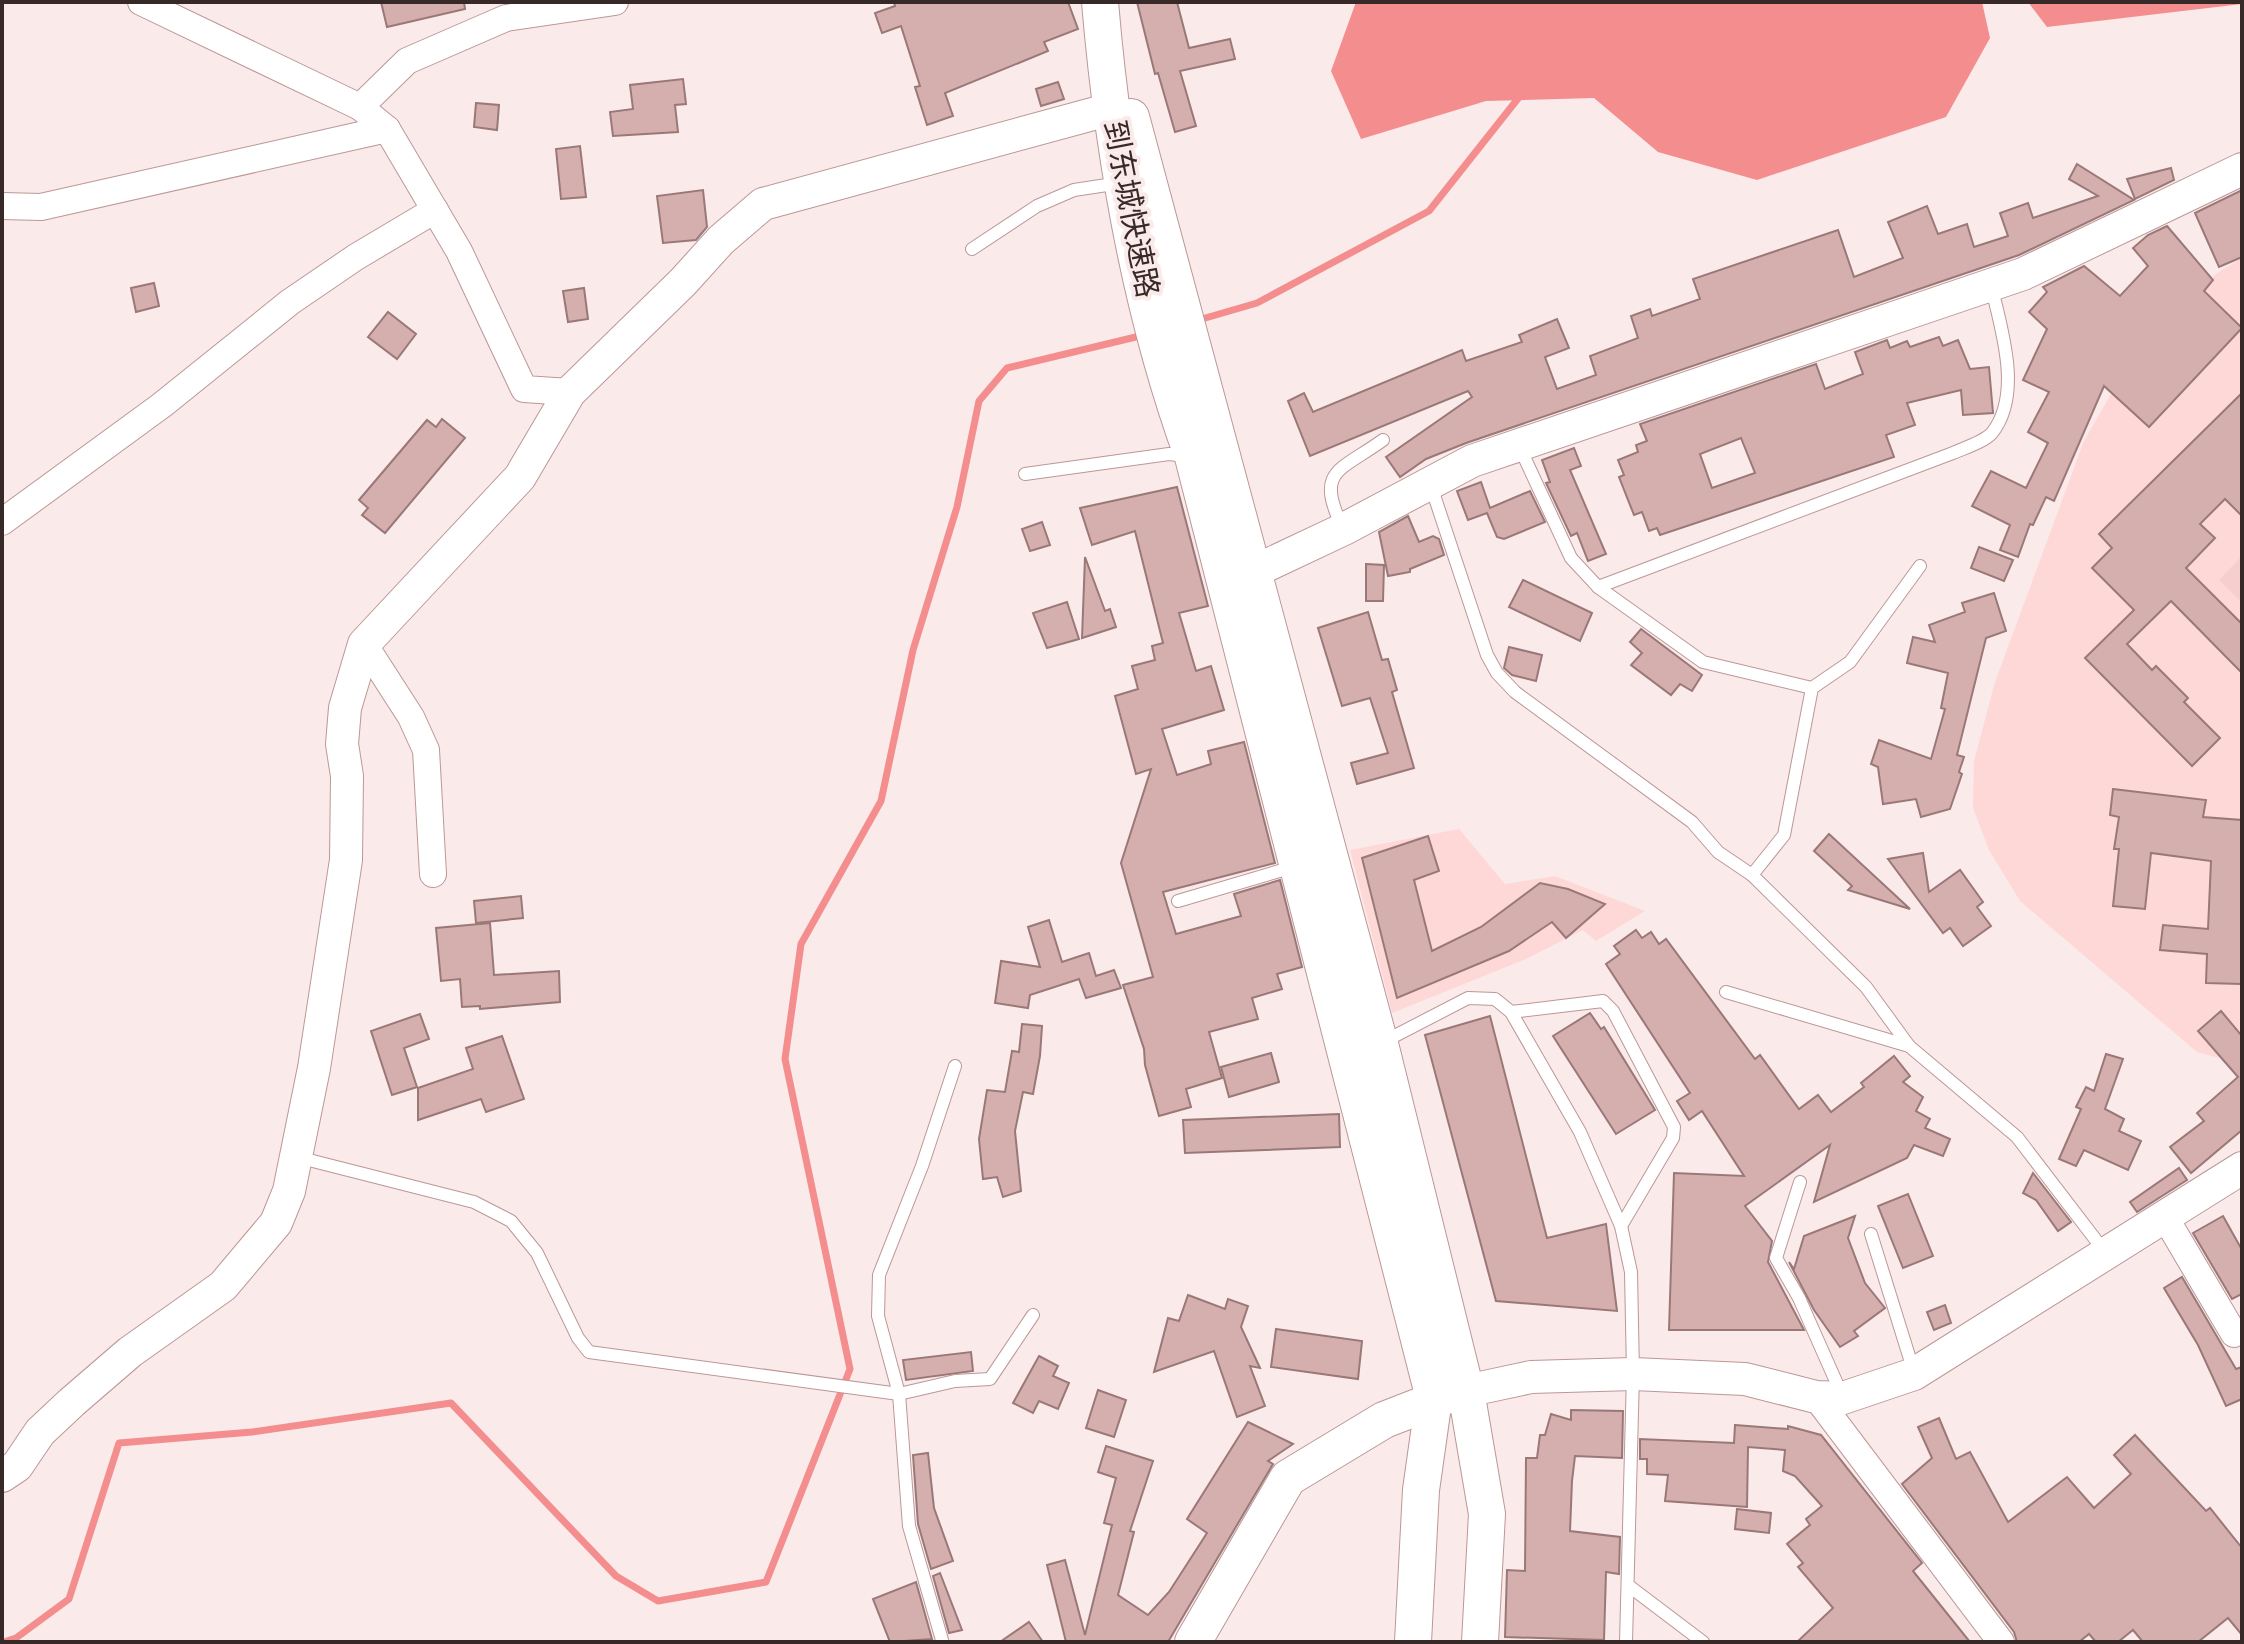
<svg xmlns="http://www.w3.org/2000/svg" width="2244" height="1644" viewBox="0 0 2244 1644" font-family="'Sofia Sans Condensed','Noto Sans SC',sans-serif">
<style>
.built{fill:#fed8d7}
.green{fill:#f6cecd}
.water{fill:#f48d8e}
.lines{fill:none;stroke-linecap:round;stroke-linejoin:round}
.stream{stroke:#f48d8e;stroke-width:7}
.building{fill:#d5afae;stroke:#9a7877;stroke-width:2;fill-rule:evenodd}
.service-casing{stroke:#bc9797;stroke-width:14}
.minor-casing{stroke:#bc9797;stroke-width:28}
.tertiary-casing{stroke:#bc9797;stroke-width:34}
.secondary-casing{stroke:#bc9797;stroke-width:38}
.service{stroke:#fff;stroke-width:12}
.minor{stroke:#fff;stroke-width:26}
.tertiary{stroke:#fff;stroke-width:32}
.secondary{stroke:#fff;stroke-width:36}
.labels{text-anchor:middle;stroke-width:8;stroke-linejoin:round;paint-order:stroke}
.street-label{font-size:30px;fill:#372928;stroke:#fbeaea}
</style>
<rect width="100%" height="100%" fill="#fbeaea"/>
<g class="built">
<polygon points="2242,258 2242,1064 2197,1052 2020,901 1989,850 1973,808 1974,761 1995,682 2084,441 2131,359 2217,273"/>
<polygon points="1459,829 1505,884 1555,876 1645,911 1596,941 1583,930 1526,959 1392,1013 1350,850"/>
</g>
<polygon class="green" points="2242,556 2242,603 2219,580"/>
<g class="water">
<polygon points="1356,2 1982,2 1990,38 1946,117 1757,180 1658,152 1594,98 1486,101 1361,139 1331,71"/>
<polygon points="2028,2 2242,2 2242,4 2047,27"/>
</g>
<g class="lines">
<g class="stream">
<polyline points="1195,321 1257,303 1429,211 1520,96"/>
<polyline points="4,1642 16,1638 69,1599 119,1443 252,1432 451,1403 616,1576 658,1601 766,1582 850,1369 785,1059 801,944 881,801 913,650 957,507 979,401 1007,368 1144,335"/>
</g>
</g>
<g class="building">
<polygon points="381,2 464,2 465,9 387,27"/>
<polygon points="894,2 1068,2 1078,29 1044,42 1048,51 945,93 953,116 927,125 915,87 920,86 901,26 882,33 875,13 895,6"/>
<polygon points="1137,2 1177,2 1189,48 1230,39 1235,59 1180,71 1196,126 1175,132 1158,73 1155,74"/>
<polygon points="683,79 686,104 675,105 678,132 613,136 610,112 633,109 630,85"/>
<polygon points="1058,82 1064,99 1041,106 1036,89"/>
<polygon points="476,103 499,105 497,130 474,127"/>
<polygon points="580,146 586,197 561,199 556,149"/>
<polygon points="2077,164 2134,200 2019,255 1466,443 1426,459 1400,477 1386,457 1472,397 1468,391 1310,456 1288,401 1304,393 1313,412 1462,350 1466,361 1522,342 1519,335 1557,319 1569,348 1545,357 1557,389 1596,375 1590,356 1638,338 1631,316 1650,309 1652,316 1700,299 1693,279 1838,230 1854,277 1903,258 1888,222 1927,206 1938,234 1967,224 1974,247 2008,236 2000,213 2028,203 2033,218 2098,196 2069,179"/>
<polygon points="2171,168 2174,180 2135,199 2127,179"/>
<polygon points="703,190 707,227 696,240 663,243 657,196"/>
<polygon points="2242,190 2242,257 2219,267 2195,213"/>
<polygon points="2167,226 2213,280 2204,291 2242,328 2149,427 2104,386 2054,501 2046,497 2033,525 2030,524 2018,557 2000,550 2010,525 1972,506 1991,471 2026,488 2048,443 2028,432 2049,392 2023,380 2047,329 2029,312 2047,292 2043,287 2084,266 2120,296 2148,266 2133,248 2148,235"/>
<polygon points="154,283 159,306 136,312 131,288"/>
<polygon points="584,288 588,319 568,322 563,291"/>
<polygon points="388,312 416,334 397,359 368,337"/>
<path d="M1939,337L1943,346L1958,340L1970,369L1989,367L1993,413L1963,415L1961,390L1907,403L1915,425L1886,435L1894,457L1660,535L1657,528L1649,531L1642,512L1634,515L1619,477L1624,475L1618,460L1638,452L1636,445L1647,441L1640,424L1816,364L1825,389L1863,374L1855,352L1887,340L1890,348L1907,341L1910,347ZM1741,438L1755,473L1712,488L1700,454Z"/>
<polygon points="2242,393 2242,516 2225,499 2200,524 2215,538 2186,568 2242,624 2242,673 2171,601 2127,644 2152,670 2156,666 2188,698 2184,702 2220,738 2192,766 2085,658 2134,610 2092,568 2112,548 2099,534"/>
<polygon points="442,419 465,438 385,533 362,515 368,508 359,500 427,420 436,427"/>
<polygon points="1574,448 1581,466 1570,470 1606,554 1588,561 1577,533 1571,536 1546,483 1550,482 1542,460"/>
<polygon points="1481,482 1490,508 1530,491 1545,522 1504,539 1497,537 1487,513 1468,520 1457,491"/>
<polygon points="1177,487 1208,606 1179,613 1196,671 1211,666 1224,710 1162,729 1177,775 1211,764 1208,751 1244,742 1275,863 1163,892 1176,934 1241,916 1234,894 1280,880 1302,967 1277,974 1282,989 1252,998 1258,1019 1209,1032 1222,1078 1186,1089 1191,1107 1159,1116 1145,1065 1144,1049 1123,985 1153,977 1121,863 1151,769 1136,774 1115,696 1138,689 1132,666 1155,660 1152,646 1163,643 1135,531 1092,545 1080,508"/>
<polygon points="1408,516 1419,542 1433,536 1439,539 1444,555 1410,569 1410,572 1388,576 1379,532"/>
<polygon points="1042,522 1050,545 1030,551 1022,529"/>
<polygon points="1979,547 2013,560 2004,581 1971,568"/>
<polygon points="1085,557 1105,611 1110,609 1116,627 1082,638"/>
<polygon points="1366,564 1384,565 1383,601 1366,601"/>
<polygon points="1523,580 1592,613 1580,641 1509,607"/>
<polygon points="1994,593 2006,631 1986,638 1957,755 1964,757 1959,772 1962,774 1950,809 1921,817 1916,799 1883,804 1878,767 1871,764 1879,740 1931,759 1945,709 1941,708 1948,673 1907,663 1913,637 1935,642 1929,625 1965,612 1962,603"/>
<polygon points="1067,602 1079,639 1047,648 1033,613"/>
<polygon points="1368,612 1382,660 1388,659 1397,690 1392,692 1414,768 1357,784 1351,763 1388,753 1370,698 1342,706 1318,628"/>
<polygon points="1641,629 1702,675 1692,691 1680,684 1671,695 1631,665 1642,653 1630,642"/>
<polygon points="1509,647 1542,655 1536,681 1512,675 1504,668"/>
<polygon points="2113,789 2206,800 2203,817 2242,820 2241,984 2206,983 2207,954 2160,950 2163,925 2208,929 2211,861 2151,853 2145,909 2113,906 2119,849 2114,849 2119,817 2110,815"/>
<polygon points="1829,834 1910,909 1848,890 1852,886 1814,851"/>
<polygon points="1428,836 1439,871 1414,880 1432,951 1481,927 1540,883 1568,889 1605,904 1566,938 1552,922 1509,951 1397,998 1362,858"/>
<polygon points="1923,853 1929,892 1960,870 1983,902 1977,907 1991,926 1963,946 1950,928 1943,933 1888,859"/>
<polygon points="521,896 523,918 476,923 474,901"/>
<polygon points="1049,920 1062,962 1089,953 1096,976 1114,970 1121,988 1086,998 1079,979 1030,995 1028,1008 995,1003 1001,961 1040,967 1028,927"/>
<polygon points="490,923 494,975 559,971 560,1002 480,1009 480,1006 462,1007 460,979 441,981 436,928"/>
<polygon points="1636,930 1642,938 1651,932 1659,944 1666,939 1755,1059 1760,1055 1799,1109 1818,1095 1831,1112 1864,1087 1861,1083 1894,1056 1910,1076 1903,1082 1923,1097 1916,1111 1930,1119 1925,1128 1950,1139 1943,1156 1914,1145 1907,1158 1814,1202 1830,1145 1745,1206 1772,1241 1768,1262 1804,1330 1669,1330 1674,1173 1744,1176 1702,1111 1689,1120 1677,1101 1690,1093 1606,964 1620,954 1614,946"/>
<polygon points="2221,1011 2242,1036 2242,1130 2191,1173 2170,1147 2204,1121 2197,1113 2238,1077 2198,1031"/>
<polygon points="1590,1013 1601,1029 1604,1027 1655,1110 1616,1134 1553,1036"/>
<polygon points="420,1014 429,1039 404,1048 417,1087 392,1095 371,1031"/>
<polygon points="1490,1016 1547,1238 1606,1224 1617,1311 1496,1301 1425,1035"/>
<polygon points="1022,1024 1042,1026 1040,1056 1033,1094 1023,1092 1015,1131 1021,1191 1003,1197 997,1177 983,1179 979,1139 987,1090 1005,1092 1012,1051 1019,1052"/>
<polygon points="502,1036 524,1099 486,1112 481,1099 418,1120 418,1088 473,1069 466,1048"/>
<polygon points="1271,1053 1279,1082 1229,1097 1221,1067"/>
<polygon points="2106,1054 2123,1059 2105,1109 2124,1119 2119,1131 2141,1141 2128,1170 2084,1150 2076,1166 2059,1159 2081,1109 2076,1107 2086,1087 2094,1091"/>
<polygon points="1339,1114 1340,1147 1185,1153 1183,1120"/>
<polygon points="2179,1168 2187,1180 2137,1212 2130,1202"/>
<polygon points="2033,1173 2071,1222 2058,1231 2036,1200 2023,1193"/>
<polygon points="1908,1194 1933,1256 1903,1268 1878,1206"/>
<polygon points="1855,1216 1848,1238 1865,1283 1885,1308 1854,1331 1858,1336 1840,1347 1814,1310 1789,1262 1794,1269 1804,1236"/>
<polygon points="2223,1216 2242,1250 2242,1294 2232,1299 2193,1233"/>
<polygon points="2182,1277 2236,1369 2242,1367 2242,1399 2226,1406 2198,1345 2164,1288"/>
<polygon points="1188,1295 1225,1309 1228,1299 1248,1306 1241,1327 1260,1368 1250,1366 1265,1406 1237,1417 1214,1351 1154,1372 1168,1318 1179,1321"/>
<polygon points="1945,1305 1951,1323 1934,1330 1927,1312"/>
<polygon points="1276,1329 1362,1341 1358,1379 1271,1367"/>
<polygon points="971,1352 973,1371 906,1380 903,1360"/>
<polygon points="1039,1356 1058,1366 1053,1376 1069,1383 1058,1409 1039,1401 1033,1413 1013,1403"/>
<polygon points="1098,1390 1126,1400 1114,1437 1086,1428"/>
<polygon points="1571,1410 1623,1411 1622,1458 1575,1456 1572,1481 1570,1531 1620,1537 1619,1574 1606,1572 1604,1640 1505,1637 1507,1570 1525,1571 1526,1458 1537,1458 1540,1435 1545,1435 1551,1414 1571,1420"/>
<polygon points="1939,1418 1956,1459 1970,1452 2008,1522 2067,1477 2094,1508 2131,1474 2114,1455 2135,1435 2206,1511 2210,1508 2242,1548 2242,1635 2228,1618 2198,1642 2143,1642 2133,1630 2118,1642 2096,1642 2089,1634 2079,1642 2017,1642 2014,1632 1902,1484 1932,1458 1918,1427"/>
<polygon points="1248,1422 1293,1444 1268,1461 1273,1464 1168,1642 1066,1642 1047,1565 1065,1560 1085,1635 1112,1525 1104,1523 1116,1478 1098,1472 1106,1446 1153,1461 1130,1531 1134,1532 1118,1595 1148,1615 1169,1592 1207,1533 1187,1519"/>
<polygon points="1735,1425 1788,1429 1788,1426 1821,1435 1922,1563 1913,1571 1970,1642 1797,1642 1833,1608 1798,1567 1803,1563 1787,1544 1810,1525 1806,1519 1822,1506 1795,1476 1783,1471 1785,1450 1748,1447 1747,1507 1665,1501 1668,1475 1647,1474 1647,1459 1640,1459 1640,1439 1734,1443"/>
<polygon points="928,1453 934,1508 953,1561 931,1569 918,1524 913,1455"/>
<polygon points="1737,1509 1771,1513 1769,1533 1735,1529"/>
<polygon points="940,1573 962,1630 949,1633 933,1576"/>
<polygon points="916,1582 932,1639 890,1642 873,1599"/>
<polygon points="1029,1622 1043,1642 1000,1642"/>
</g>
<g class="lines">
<g class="service-casing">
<g id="service">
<polyline points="972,249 1037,206 1074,190 1120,183"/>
<polyline points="1520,448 1571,558 1598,587 1703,662 1812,688 1850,662 1920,566"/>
<polyline points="1025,474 1169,454 1186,456"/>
<polyline points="1431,486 1487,655 1497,673 1515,692 1692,822 1718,852 1752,875"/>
<path d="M1342,526C1315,470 1340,471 1383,440"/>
<path d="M1598,587L1953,453C1964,448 1984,442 1992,433C2023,394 2001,328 1991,285"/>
<polyline points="1812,688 1784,835 1752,875 1866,987 1909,1046"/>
<polyline points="1178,901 1293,867"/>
<polyline points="1726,992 1909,1046 2017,1137 2105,1252"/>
<polyline points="1511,1012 1603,1001 1613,1011 1674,1127 1673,1138 1621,1226"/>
<polyline points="1383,1042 1468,998 1495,999 1511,1012 1580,1132 1621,1226 1631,1272 1633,1374 1626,1642"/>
<polyline points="297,1157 474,1202 511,1221 537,1253 578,1338 589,1352 899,1394 955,1381 990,1379 1033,1315"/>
<polyline points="1800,1182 1776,1258 1799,1298 1842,1395"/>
<polyline points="1871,1234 1914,1372"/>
<polyline points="1629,1586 1703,1642"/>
<polyline points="942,1640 909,1526 899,1394 878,1316 879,1275 922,1166 955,1066"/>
</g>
</g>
<g class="minor-casing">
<g id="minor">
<polyline points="141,2 360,107 387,129 459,251 524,389 570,392"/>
<polyline points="360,107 407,61 506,18 615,2"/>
<polyline points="2,206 41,207 387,129"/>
<polyline points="2,522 162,405 290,302 356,257 435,210"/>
<polyline points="364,644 411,717 426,750 433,874"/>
<polyline points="2165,1217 2234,1334"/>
<polyline points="1816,1397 2001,1642"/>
</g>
</g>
<g class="tertiary-casing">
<g id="tertiary">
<polyline points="1231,578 1255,571 1344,529 1472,461 2023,274 2242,169"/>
<polyline points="1466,1391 1531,1377 1633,1374 1745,1379 1816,1397 1843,1398 1914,1374 2242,1168"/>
<polyline points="2,1476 17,1466 40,1432 72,1402 130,1352 223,1286 276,1223 289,1191 314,1068 346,860 347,776 342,744 345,708 364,644 520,477 570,392 683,282 721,240 763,204 1111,109"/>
</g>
</g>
<g class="secondary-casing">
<g id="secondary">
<path d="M1100,2C1113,156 1140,312 1193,457L1434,1398L1421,1490L1413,1642"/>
<polyline points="1131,117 1380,1044 1466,1391 1487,1514 1480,1642"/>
<polyline points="1193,1642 1288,1478 1384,1420 1451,1394"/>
</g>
</g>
<use href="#service" class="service"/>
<use href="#minor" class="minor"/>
<use href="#tertiary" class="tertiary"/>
<use href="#secondary" class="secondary"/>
</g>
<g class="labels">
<g class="street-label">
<text transform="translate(1131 209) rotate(79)" y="10">到东城快速路</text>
</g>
</g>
<rect width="2244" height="1644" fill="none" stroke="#372928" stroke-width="8"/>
</svg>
